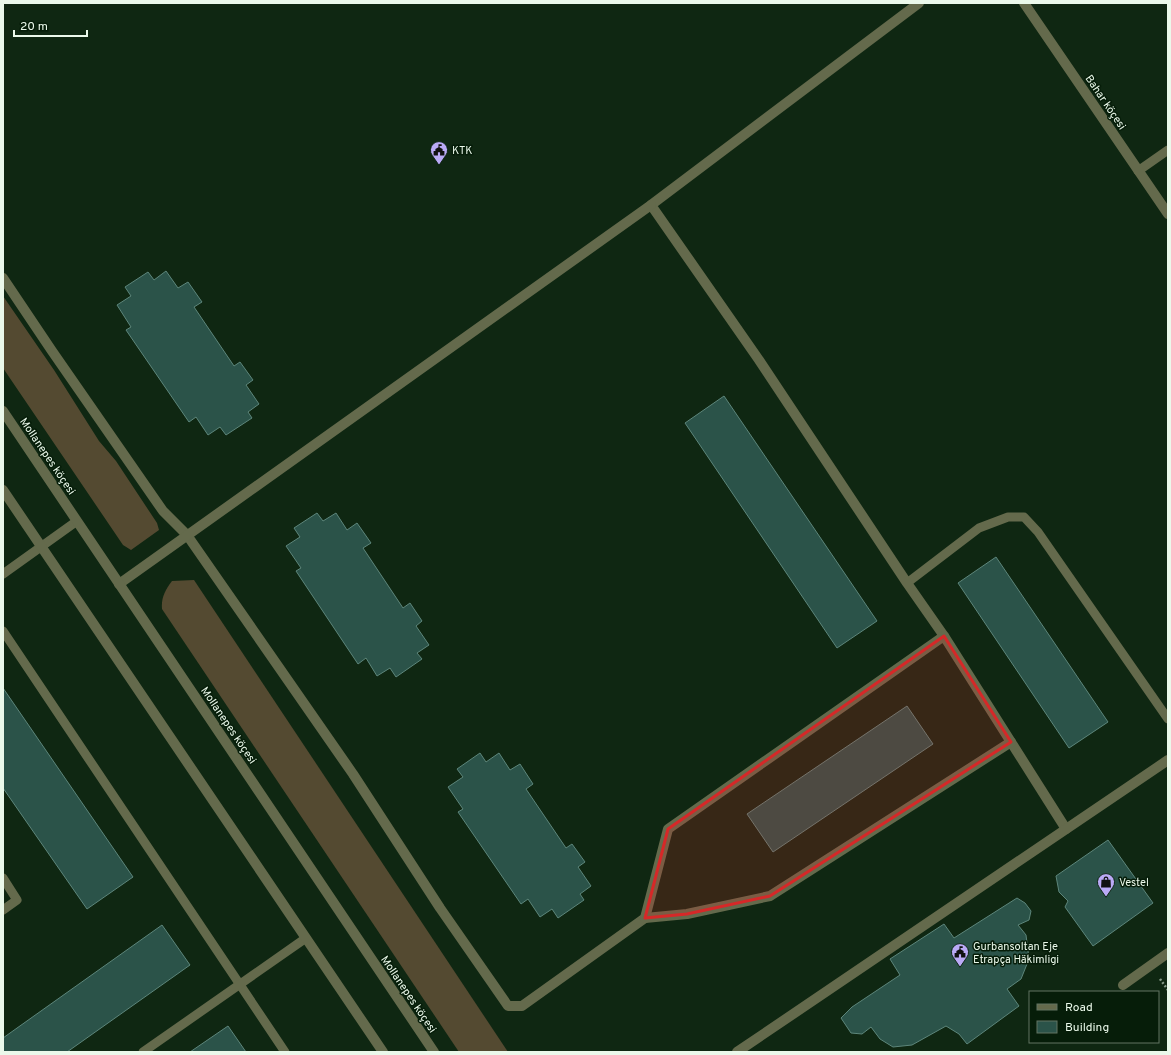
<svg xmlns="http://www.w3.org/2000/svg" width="1171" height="1055" viewBox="0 0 1171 1055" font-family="Overpass,sans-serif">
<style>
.forest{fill:#544a31}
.building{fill:#2b5349;stroke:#5d867b}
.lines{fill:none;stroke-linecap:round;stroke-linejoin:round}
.path{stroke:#879a89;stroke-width:2.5;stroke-dasharray:2 2;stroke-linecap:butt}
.service{stroke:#646a4c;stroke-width:9}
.minor{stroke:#646a4c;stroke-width:10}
.tertiary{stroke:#646a4c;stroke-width:10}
.marked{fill:#d62828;fill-opacity:0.2;stroke:#d62828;stroke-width:3;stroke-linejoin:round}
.labels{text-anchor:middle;stroke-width:3;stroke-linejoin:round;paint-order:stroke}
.street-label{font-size:11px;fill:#ebf9eb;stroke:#061d09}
.poi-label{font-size:11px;fill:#ebf9eb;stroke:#061d09;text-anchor:start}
</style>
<rect width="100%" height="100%" fill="#0f2712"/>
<g class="forest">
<polygon points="3,296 54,370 99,441 116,461 157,523 159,530 131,550 123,545 3,368"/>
<path d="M194,580L508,1052H459L162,609C161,598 165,590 172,581Z"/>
</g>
<g class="building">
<polygon points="166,271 178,288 188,282 202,302 194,307 234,366 240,362 253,380 246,385 259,404 248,412 252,418 226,435 220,427 208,435 196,417 189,422 126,330 131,327 117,305 131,296 125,287 148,272 154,280"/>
<polygon points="724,396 877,621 837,648 685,423"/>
<polygon points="317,513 323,521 336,513 347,530 357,523 371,543 363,548 403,608 410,603 422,621 416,626 429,645 417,653 422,659 396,677 390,668 377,676 366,658 358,664 296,571 301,568 286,546 300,537 294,528"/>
<polygon points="996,557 1108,722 1069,748 958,583"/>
<polygon points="3,688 133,877 87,909 3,788"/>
<polygon points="907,706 933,744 773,852 747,814"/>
<polygon points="480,753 486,762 499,753 510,770 520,764 533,784 526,789 566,848 572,844 585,862 578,867 591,886 580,894 584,900 558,918 552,909 540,917 528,899 521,904 458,812 463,809 448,787 463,777 457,769"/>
<polygon points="1108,840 1153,903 1093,946 1065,907 1068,901 1059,892 1056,876"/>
<polygon points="1017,898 1025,903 1031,911 1029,920 1018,925 1026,935 1029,959 1021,979 1007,989 1019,1006 967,1044 959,1034 946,1026 912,1045 893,1047 880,1039 871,1027 862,1034 851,1033 841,1018 852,1007 900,975 890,959 944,924 954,938"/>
<polygon points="162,925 190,965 67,1052 3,1052 3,1038"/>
<polygon points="228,1026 246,1052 190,1052"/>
</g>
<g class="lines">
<polyline class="path" points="1160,979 1168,990"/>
<g class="service">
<polyline points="1138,171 1168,150"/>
<polyline points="3,574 77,521"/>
<polyline points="907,583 979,528 1008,517 1024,517 1038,532 1168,719"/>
<polyline points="3,631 285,1052"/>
<polyline points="3,878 17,900 3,910"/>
<polyline points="143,1052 306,938"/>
</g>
<g class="minor">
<polyline points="919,3 651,205 759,360 907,583 944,636"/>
<polyline points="1024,3 1168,214"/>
<polyline points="3,278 52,351 163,511 187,535 353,774 440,908 508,1006 522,1006 645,918 668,829 944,636 1066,829"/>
<polyline points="119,584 651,205"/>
<polyline points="645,918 687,914 770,896 1011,742"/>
<polyline points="1123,985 1168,953"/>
<polyline points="737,1052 1168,760"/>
</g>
<g class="tertiary">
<polyline points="3,411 434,1052"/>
<polyline points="3,490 383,1052"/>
</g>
</g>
<path class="marked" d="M944,636L1011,742L770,896L687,914L645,918L668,829Z"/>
<defs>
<g id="civic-pin" transform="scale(0.9)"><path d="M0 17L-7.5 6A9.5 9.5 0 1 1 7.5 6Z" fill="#baaaf6" stroke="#061d09"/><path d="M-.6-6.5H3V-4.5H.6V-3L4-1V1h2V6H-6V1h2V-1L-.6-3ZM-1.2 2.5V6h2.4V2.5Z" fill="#111"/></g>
<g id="shop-pin" transform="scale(0.9)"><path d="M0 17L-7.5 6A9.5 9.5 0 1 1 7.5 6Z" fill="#baaaf6" stroke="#061d09"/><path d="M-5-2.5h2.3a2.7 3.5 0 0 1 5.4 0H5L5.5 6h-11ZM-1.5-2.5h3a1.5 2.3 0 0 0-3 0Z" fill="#111"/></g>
</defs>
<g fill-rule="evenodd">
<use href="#civic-pin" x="439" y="150"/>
<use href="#shop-pin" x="1106" y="882"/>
<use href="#civic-pin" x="960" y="952"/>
</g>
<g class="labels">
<g class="street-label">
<text transform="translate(1106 102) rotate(56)" y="4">Bahar köçesi</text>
<text transform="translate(48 456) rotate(56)" y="4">Mollanepes köçesi</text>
<text transform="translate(229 725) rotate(56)" y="4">Mollanepes köçesi</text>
<text transform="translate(409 994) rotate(56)" y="4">Mollanepes köçesi</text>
</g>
<g class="poi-label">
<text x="452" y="154">KTK</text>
<text x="1119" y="886">Vestel</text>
<text x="973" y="950">Gurbansoltan Eje<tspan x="973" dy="13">Etrapça Häkimligi</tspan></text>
</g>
</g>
<rect width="1171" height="1055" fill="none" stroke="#ebf9eb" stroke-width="8"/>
<rect x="1029" y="991" width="130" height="52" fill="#061d09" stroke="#627563"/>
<rect x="1037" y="1004" width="20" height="6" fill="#646a4c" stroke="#627563"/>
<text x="1065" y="1011" font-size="12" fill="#ebf9eb">Road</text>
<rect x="1037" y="1021" width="20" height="12" fill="#2b5349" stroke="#627563"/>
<text x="1065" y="1031" font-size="12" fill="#ebf9eb">Building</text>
<path d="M14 30v6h73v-6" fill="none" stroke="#ebf9eb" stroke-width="2"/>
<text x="20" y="30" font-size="12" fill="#ebf9eb" stroke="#061d09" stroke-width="3" paint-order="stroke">20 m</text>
</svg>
